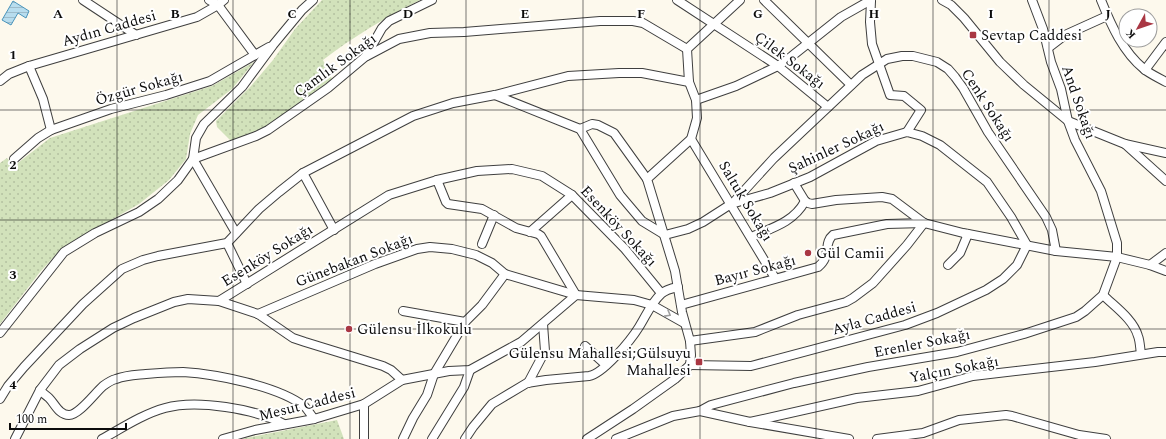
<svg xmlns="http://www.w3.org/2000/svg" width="1166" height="439" viewBox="0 0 1166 439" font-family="Spectral,serif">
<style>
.park{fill:url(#park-dots)}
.water{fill:url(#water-rules);stroke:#4994bb}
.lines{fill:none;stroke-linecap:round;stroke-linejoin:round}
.minor-casing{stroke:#3f3f3f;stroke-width:10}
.minor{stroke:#fff;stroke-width:8}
.oneway{stroke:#9e9e9e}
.grid{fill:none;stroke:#0c0c0c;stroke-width:1;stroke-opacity:0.55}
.poi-dot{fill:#a93743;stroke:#fff;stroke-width:1.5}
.labels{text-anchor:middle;stroke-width:4;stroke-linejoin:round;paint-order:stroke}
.street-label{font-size:15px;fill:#0c0c0c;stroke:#fff}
.poi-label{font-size:15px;fill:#0c0c0c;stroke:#fff;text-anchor:start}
.grid-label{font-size:13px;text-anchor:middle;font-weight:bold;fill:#0c0c0c;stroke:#fff;stroke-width:4;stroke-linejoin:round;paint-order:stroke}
</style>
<defs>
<pattern id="park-dots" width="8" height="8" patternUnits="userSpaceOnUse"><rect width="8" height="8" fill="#d2e2bb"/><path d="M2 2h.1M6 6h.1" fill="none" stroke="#b3c1a0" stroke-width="1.8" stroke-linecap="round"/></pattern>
<pattern id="water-rules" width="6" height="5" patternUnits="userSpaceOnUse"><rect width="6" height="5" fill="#b8ddee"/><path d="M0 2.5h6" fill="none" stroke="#9dbccb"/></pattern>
</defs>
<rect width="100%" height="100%" fill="#fdf9ed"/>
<g class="park">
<path d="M322,0H420C386,17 353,37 323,60L332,79C301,102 269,131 231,141L217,127L216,121L251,86L273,60L295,29Z"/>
<polygon points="254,62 232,89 198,115 190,134 186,159 169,180 139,204 62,248 40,272 0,324 0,163 7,158 14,166 50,138 212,86"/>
<polygon points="337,420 344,439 241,439"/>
</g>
<polygon class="water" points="13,1 29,11 26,18 18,13 11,25 2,20"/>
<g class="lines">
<g class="minor-casing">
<g id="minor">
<polyline points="83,0 136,35"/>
<polyline points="209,0 218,5 255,55"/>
<polyline points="677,0 778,66 828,107"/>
<polyline points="764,0 851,85"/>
<polyline points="942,0 951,5 964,18 1000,62 1024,85 1068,121 1125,144 1166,153"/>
<path d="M1101,0C1111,25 1123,52 1144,69C1150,74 1159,78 1166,82"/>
<polyline points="871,1 870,22 872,44 890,95 904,96 921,110 907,132"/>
<polyline points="1048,48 1065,35 1107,16"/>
<polyline points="366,56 382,28 389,21 432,0"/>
<polyline points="29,66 43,99 51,130"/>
<polyline points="1145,70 1166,42"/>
<polyline points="0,81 9,74 29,66 197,17 218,5 224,0"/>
<polyline points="495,95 580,129 620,195 642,221 665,235 688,229 703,222 731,204 770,193 810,177 876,141 907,132 922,136 940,145 987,182 1011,217 1027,245"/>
<polyline points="696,100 736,86 778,66 792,56 841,17 871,0"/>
<polyline points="580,129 592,124 598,125 614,133 647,179"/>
<polyline points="691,139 775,278"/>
<polyline points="1125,144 1166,181"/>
<polyline points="14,159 38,138 51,130 111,109 166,95 210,81 269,47"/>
<polyline points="303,173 334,230"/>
<polyline points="437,180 477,171 512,169 542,176 572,195 625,249 661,293"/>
<polyline points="794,183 805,201 808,203 812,204 836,200 882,197 892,199 924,223"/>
<polyline points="732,204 774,158 862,75 887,59 902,56 913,56 937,62 948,69 955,77 963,88 988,132 1046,217 1052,230 1056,251"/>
<polyline points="530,232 572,195"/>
<polyline points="236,233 193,159 256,136 268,130 328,88 365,57 399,39 430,33 464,32 600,21 633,21 643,23 687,49"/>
<path d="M751,237C772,228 794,222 805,201"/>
<polyline points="227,243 247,284"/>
<polyline points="482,244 494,215"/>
<polyline points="948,265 960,253 968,234"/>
<polyline points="1150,265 1166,253"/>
<path d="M1103,295C1115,307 1133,319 1138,336C1140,341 1140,348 1141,354"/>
<polyline points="219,301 258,314 293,338 305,342 383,366 391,370 402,380"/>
<path d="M681,305L818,267C832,256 823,243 833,235L887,224L924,223L963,233L1056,251L1117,257L1150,265L1166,271"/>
<polyline points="403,311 465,322"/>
<polyline points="258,314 375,264 417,249 430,247 452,249 476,255 492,263 505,274"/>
<polyline points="0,333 64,252 95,233 139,212 158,199 178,180 193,159 196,138 204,124 242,87 273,45 302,10 313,0"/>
<polyline points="690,341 755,332 798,315 846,302 853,298 873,283 907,245 924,223"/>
<polyline points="585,346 606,365"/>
<polyline points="690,365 691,355 690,341 682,312 675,271 647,179 691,139 697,118 696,100 689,82 687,49 740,0"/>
<polyline points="690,365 751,366 905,325 937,313 986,290 1003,279 1017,265 1027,245"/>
<polyline points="528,383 545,351 543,324"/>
<path d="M40,390C42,393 46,395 49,398C55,404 59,415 69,415C79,415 95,393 103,386C107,383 112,380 116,379C126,375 136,375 146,374C158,373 171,372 183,372C215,374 279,386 305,407C308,410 311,415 314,419"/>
<polyline points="0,399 8,386 24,367 83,304 122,269 143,260 158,256 227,243 259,209 279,192 303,173 413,116 453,103 495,95 568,76 619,73 642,73 689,82"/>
<polyline points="700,411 711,405 794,383 868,367 957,352 1024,334 1076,317 1085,311 1103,295 1117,257 1117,243 1101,191 1075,140 1068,121 1061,89 1051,62 1043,29 1032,0"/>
<polyline points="750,422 857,398 918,391 973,376 1095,362 1158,352 1166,352"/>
<polyline points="15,439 40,390 59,365 80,349 113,328 134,318 174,302 188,299 219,301 389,195 437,180 446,202 448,204 482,209 516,228 538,234 541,236 576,295"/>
<path d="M102,439C122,428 143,414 165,408C197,399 255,409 284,424"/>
<polyline points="223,439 255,430 314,419 364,404 402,380 449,371 470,370 521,342 576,295 634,300 652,305 684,323"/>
<polyline points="364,439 364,404"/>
<polyline points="403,439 413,418 427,395 434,374 465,322 482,305 505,274 576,295"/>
<polyline points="432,439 464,387 470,370"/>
<path d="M465,439L473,427L492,404L527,383L546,380L589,376C603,374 631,340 639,327C646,316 651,303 661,294C665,290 673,288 678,287"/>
<polyline points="587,439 633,409 675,379 690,365"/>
<polyline points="616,439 673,416 700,411 750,422 849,439"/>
<polyline points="877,439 923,433 959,420 1006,415 1012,416 1079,435 1106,439"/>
</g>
</g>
<use href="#minor" class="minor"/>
</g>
<defs><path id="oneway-chevron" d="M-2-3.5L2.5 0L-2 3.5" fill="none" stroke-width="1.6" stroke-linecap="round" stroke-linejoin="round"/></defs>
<use class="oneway" href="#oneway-chevron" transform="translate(668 314) rotate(29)"/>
<path class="grid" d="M117,0V439M233,0V439M350,0V439M466,0V439M583,0V439M700,0V439M816,0V439M933,0V439M1049,0V439M0,110H1166M0,220H1166M0,329H1166"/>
<g class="poi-dot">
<rect x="969" y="31" width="8" height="8" rx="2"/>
<circle cx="808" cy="253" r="4"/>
<circle cx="349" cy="329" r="4"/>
<rect x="695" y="358" width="8" height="8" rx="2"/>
</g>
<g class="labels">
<g class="street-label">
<text transform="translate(109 28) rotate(-16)" y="5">Aydın Caddesi</text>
<text transform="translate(790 60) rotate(37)" y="5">Çilek Sokağı</text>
<text transform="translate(335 65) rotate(-36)" y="5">Çamlık Sokağı</text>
<text transform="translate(139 88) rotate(-16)" y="5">Özgür Sokağı</text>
<text transform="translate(1079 102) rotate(71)" y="5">And Sokağı</text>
<text transform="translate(988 105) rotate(57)" y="5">Cenk Sokağı</text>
<text transform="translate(836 147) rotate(-25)" y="5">Şahinler Sokağı</text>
<text transform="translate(746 201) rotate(59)" y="5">Saltuk Sokağı</text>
<text transform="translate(619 226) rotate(47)" y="5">Esenköy Sokağı</text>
<text transform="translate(267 255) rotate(-32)" y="5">Esenköy Sokağı</text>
<text transform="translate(354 260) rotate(-21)" y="5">Günebakan Sokağı</text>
<text transform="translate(755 270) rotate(-15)" y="5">Bayır Sokağı</text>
<text transform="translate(874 318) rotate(-16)" y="5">Ayla Caddesi</text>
<text transform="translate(922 343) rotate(-11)" y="5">Erenler Sokağı</text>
<text transform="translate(954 369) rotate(-11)" y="5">Yalçın Sokağı</text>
<text transform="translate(307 404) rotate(-14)" y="5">Mesut Caddesi</text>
</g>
<g class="poi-label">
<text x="981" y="40">Sevtap Caddesi</text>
<text x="816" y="258">Gül Camii</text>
<text x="357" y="334">Gülensu İlkokulu</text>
<text x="691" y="358" text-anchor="end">Gülensu Mahallesi;Gülsuyu<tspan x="691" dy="17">Mahallesi</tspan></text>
</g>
</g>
<g class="grid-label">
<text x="58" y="18">A</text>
<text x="175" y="18">B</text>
<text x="292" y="18">C</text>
<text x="408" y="18">D</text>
<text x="525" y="18">E</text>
<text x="641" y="18">F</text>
<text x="758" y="18">G</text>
<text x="874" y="18">H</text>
<text x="991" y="18">I</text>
<text x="1108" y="18">J</text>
<text x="13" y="59">1</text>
<text x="13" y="169">2</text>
<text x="13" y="279">3</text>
<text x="13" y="389">4</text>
</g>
<g transform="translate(1138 28) rotate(230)"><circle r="19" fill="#ffffff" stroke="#9e9e9e"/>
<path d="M0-3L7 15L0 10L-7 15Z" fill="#a93743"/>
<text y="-6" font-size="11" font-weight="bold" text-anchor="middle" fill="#0c0c0c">K</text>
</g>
<path d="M10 423v6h116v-6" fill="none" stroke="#0c0c0c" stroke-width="2"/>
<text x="16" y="423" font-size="12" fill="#0c0c0c" stroke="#ffffff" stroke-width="3" paint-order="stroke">100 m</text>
</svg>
